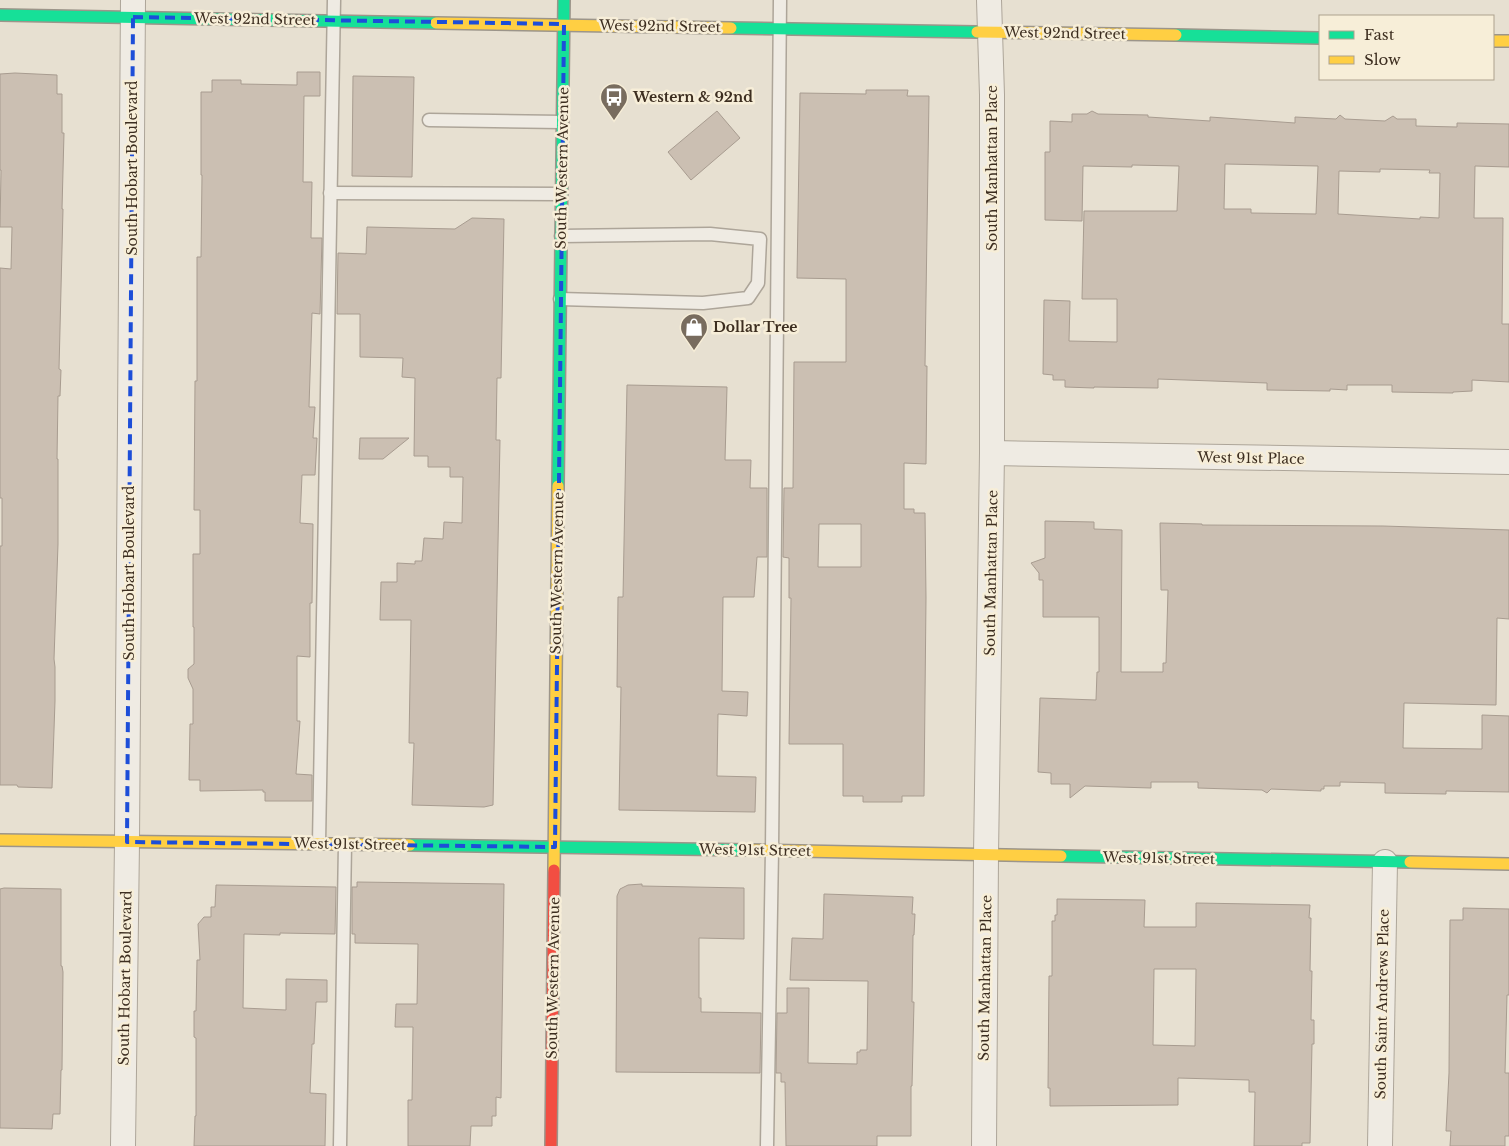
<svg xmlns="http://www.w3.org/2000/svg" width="1509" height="1146" viewBox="0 0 1509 1146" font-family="'Libre Baskerville',serif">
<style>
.building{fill:#cbbfb2;stroke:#a89c90;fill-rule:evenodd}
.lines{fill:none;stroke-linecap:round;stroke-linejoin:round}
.lane-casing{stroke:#ada599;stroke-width:15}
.street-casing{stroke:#ada599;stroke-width:26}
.fast-casing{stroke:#9c958a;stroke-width:14}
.slow-casing{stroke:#9c958a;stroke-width:14}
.jam-casing{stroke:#9c958a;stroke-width:14}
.lane{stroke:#efebe3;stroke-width:12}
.street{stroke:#efebe3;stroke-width:24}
.fast{stroke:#16e098;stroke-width:11}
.slow{stroke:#ffcf43;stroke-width:11}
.jam{stroke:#f24e42;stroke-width:11}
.marked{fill:none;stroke:#1d4ed8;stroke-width:4;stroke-dasharray:10 6;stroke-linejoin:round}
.labels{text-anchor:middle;stroke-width:5;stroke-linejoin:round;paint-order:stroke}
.street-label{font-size:14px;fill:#3d2e20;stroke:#f7eed8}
.poi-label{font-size:14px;font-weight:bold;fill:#3d2e20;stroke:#f7eed8;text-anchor:start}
</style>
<rect width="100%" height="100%" fill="#e7e0d1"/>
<g class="building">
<polygon points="297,72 320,72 320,96 304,96 303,182 312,182 311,238 322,238 320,314 312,313 309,407 315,407 313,438 317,438 315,475 302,475 300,523 313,524 312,603 310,603 310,657 297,656 297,721 300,721 296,774 312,775 312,801 265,801 265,792 263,792 263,790 200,791 200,780 189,780 190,724 193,724 193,689 188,678 188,669 194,664 194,627 193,627 193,554 200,554 200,510 194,510 195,381 197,381 197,257 201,257 202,175 201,175 201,92 212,92 212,80 241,80 241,84 297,85"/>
<polygon points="15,73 57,75 57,94 62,94 62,133 64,133 62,209 63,209 59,369 61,370 60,396 58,396 57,459 58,459 58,544 54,659 55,667 55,701 52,788 18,787 17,785 0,785 0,546 2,546 2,498 0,498 0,268 11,269 12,227 0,227 1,170 0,170 0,74"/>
<polygon points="353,76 414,77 412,177 352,176"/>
<path d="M866,90H908L907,96H929L925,366H927L926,464L904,463V509H914V513H925L926,598L924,796H902V802H863V796H843V744H789L791,598H789V558L783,557L784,488H793L794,362H846V279L797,278L800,93L866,94ZM819,524H861V567H818Z"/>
<polygon points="717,111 740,138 691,180 668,152"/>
<path d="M1092,111L1098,114L1148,115V117L1210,121V117L1295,123V117L1336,119L1340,115L1345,119L1385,121L1393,116L1397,119H1416V126L1457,127V123L1509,124V167L1475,166L1474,218H1503L1502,324H1509V382L1472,380V391L1453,392V393L1392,392V385H1347V390L1330,389V391L1267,390V383L1158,379V388L1094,387V388L1065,387V380H1053V375L1043,374L1044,300L1070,301L1069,341L1117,342V299H1082L1084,211H1177L1179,166L1132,165V167L1083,166L1082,221L1045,220V152H1050V121L1072,122V114H1087ZM1225,164L1318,166L1316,214L1251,213V209H1224ZM1380,169L1430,170L1429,173H1440L1439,218L1420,217V219L1338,214L1339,171L1380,172Z"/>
<polygon points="472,218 504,219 501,378 497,378 496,440 500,440 493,805 484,807 412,805 414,743 409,743 411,620 380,620 381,582 397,582 397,563 415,564 415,561 422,561 424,538 443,539 444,522 462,523 463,477 450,477 450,467 428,467 428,456 414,456 415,378 402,377 403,358 360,357 360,314 337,314 338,253 366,254 367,227 455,229"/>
<polygon points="627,385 727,387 725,460 751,460 750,488 767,488 767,557 757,557 754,597 723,597 722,691 748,692 747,716 718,714 717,776 756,777 755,812 619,810 621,687 617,687 618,597 623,597"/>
<polygon points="360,438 409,438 383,459 359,459"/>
<polygon points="1045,521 1094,522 1094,529 1122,530 1121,672 1163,672 1163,663 1166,663 1168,590 1161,590 1160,523 1202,524 1202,525 1383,526 1509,530 1509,619 1497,618 1496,705 1404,703 1403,748 1482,749 1482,715 1509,716 1509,792 1446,791 1446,794 1385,793 1385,783 1340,782 1340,786 1324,786 1324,789 1321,789 1321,791 1271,789 1267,793 1262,790 1198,788 1198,782 1151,782 1151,788 1085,786 1070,798 1070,784 1051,784 1051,773 1038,772 1040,698 1096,700 1097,672 1099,672 1099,617 1043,617 1043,580 1039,580 1039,573 1031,563 1045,558"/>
<polygon points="357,882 504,884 501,1098 496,1097 496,1116 492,1116 492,1126 471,1126 470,1146 408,1146 408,1100 412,1100 413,1027 395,1027 396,1004 417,1004 418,944 355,943 355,934 352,934 352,887 357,887"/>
<polygon points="642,884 642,886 744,888 744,939 699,938 699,998 701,998 701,1012 761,1013 760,1073 616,1072 617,896 620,889 628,885"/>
<polygon points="216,885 336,887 335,934 280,933 280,935 244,934 243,1008 286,1010 286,979 327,980 327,1002 316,1002 314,1044 312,1044 310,1093 326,1094 325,1146 194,1146 195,1116 196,1116 196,1038 194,1037 194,1011 196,1011 197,960 200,960 198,924 204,917 211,917 211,907 215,907"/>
<polygon points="4,888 61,889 61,966 62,966 63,972 62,1070 61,1070 60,1114 53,1114 52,1129 0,1128 0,889"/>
<polygon points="824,894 913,897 912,914 915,914 914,935 913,935 912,1002 914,1002 912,1086 911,1086 911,1136 877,1136 877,1146 786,1146 785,1082 781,1082 781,1073 776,1073 777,1013 787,1013 787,988 809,988 808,1063 857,1064 857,1052 860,1052 860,1050 867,1050 868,981 790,980 792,938 823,939"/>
<path d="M1057,899L1145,900L1144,927H1196V903L1310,905L1309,918H1311L1310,971H1312L1311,1020H1314V1044H1312L1310,1143H1302V1146H1254L1255,1092H1249V1080L1178,1078V1105L1050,1106V1088H1048L1049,976H1052V921H1055V915H1057ZM1154,969H1196L1195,1046L1153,1045Z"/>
<polygon points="1463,908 1509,909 1509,995 1507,995 1505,1073 1509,1073 1509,1136 1505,1136 1505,1146 1450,1146 1451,1131 1446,1131 1449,1073 1450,920 1463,920"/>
</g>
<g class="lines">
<g class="lane-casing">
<g id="lane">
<polyline points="429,120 562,122"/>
<polyline points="330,193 561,194"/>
<polyline points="560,299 703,303 748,298 758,283 760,239 710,234 561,236"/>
<polyline points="319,843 334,0"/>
<polyline points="340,1146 345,844"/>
<polyline points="767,1146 772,850 780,0"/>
</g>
</g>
<g class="street-casing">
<g id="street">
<polyline points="992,453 1509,462"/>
<polyline points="123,1146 127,842 133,0"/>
<polyline points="984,1146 986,855 992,453 992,95 989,0"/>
<polyline points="1380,1146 1385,862"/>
</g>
</g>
<g class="fast-casing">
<g id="fast">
<polyline points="0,15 436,23"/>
<polyline points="731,28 977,32"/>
<polyline points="1176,35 1320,38"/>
<polyline points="558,486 564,0"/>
<polyline points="410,845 751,850"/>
<polyline points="1061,856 1410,862"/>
</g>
</g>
<g class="slow-casing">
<g id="slow">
<polyline points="436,23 731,28"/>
<polyline points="977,32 1176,35"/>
<polyline points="1493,41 1509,41"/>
<polyline points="0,840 410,845"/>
<polyline points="751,850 1061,856"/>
<polyline points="1410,862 1509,864"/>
<polyline points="554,870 558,486"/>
</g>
</g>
<g class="jam-casing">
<polyline id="jam" points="551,1146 554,870"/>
</g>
<use href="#lane" class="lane"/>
<use href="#street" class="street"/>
<use href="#fast" class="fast"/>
<use href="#slow" class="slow"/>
<use href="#jam" class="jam"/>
</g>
<path class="marked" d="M133,17L564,24L555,847L127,842Z"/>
<defs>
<g id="bus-pin" transform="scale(1.4375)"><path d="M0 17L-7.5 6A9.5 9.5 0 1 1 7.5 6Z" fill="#786c5e" stroke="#f7eed8"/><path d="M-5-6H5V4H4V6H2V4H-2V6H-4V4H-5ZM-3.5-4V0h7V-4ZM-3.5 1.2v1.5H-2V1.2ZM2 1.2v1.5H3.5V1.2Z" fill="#fff"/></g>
<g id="shop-pin" transform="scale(1.4375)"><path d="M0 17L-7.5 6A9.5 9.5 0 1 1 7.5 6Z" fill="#786c5e" stroke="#f7eed8"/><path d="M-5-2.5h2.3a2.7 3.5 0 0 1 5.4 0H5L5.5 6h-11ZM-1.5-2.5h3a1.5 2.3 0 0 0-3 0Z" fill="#fff"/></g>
</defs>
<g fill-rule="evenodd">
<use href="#bus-pin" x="614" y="97"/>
<use href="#shop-pin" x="694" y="327"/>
</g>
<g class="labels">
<g class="street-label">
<text transform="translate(255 19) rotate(1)" y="5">West 92nd Street</text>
<text transform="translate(660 26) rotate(1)" y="5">West 92nd Street</text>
<text transform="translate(1065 33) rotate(1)" y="5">West 92nd Street</text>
<text transform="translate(132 168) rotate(-90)" y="5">South Hobart Boulevard</text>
<text transform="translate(562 168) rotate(-89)" y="5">South Western Avenue</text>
<text transform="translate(992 168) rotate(-90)" y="5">South Manhattan Place</text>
<text transform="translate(1251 458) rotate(1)" y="5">West 91st Place</text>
<text transform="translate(129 573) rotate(-90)" y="5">South Hobart Boulevard</text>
<text transform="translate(557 573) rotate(-89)" y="5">South Western Avenue</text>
<text transform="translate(991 573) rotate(-89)" y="5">South Manhattan Place</text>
<text transform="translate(350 844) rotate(1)" y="5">West 91st Street</text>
<text transform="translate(755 850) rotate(1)" y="5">West 91st Street</text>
<text transform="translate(1159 858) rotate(1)" y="5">West 91st Street</text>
<text transform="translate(125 978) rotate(-89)" y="5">South Hobart Boulevard</text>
<text transform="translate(553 978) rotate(-89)" y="5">South Western Avenue</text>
<text transform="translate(985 978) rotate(-89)" y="5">South Manhattan Place</text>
<text transform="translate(1382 1004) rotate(-89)" y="5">South Saint Andrews Place</text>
</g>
<g class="poi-label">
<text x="633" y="102">Western &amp; 92nd</text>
<text x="713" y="332">Dollar Tree</text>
</g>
</g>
<rect x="1319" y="15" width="175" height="65" fill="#f7eed8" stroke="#ada18e"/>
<rect x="1329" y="31" width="25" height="8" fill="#16e098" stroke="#ada18e"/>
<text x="1364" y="40" font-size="15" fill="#3d2e20">Fast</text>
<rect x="1329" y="56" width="25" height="8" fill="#ffcf43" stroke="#ada18e"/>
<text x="1364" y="65" font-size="15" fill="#3d2e20">Slow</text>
</svg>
